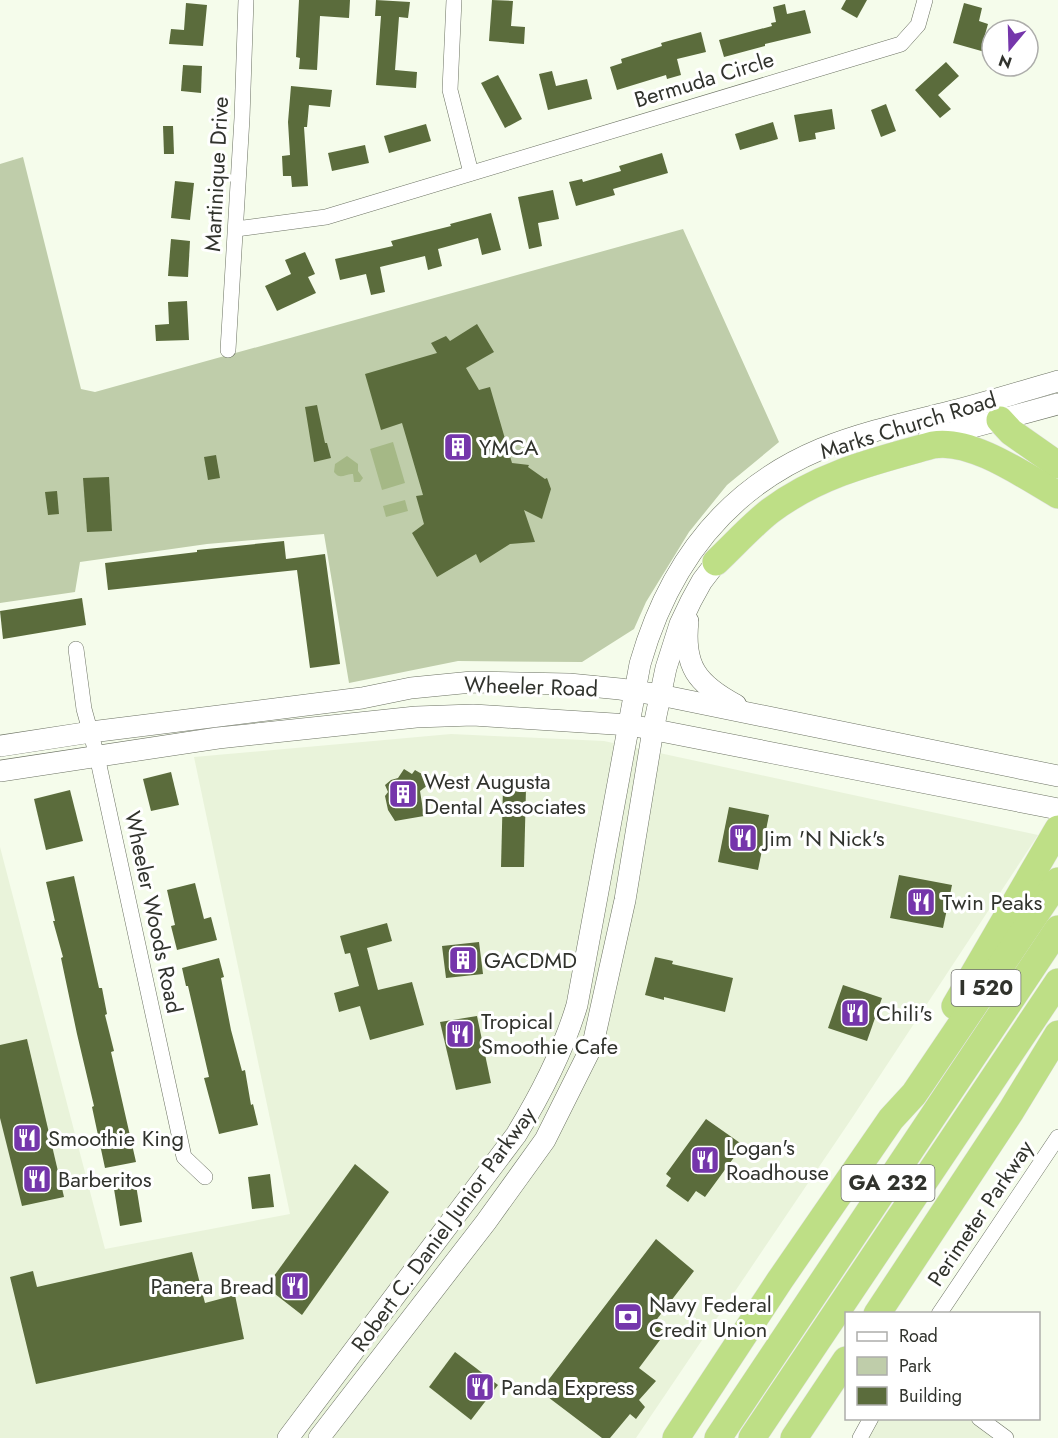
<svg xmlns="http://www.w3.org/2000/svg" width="1058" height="1438" viewBox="0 0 1058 1438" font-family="Jost,sans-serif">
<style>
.built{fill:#e9f3da}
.green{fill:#bfcdaa}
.water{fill:#a5b886}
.building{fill:#5b6c3c}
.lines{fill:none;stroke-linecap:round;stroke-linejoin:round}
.street-casing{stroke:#6c7263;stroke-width:16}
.secondary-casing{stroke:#6c7263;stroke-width:22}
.highway-casing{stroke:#e2e2e2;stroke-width:28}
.street{stroke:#fff;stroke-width:15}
.secondary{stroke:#fff;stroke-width:21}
.highway{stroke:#bedf86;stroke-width:27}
.labels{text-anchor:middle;stroke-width:6;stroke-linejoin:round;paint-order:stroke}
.shield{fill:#fff;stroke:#6f706c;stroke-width:1.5}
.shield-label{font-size:21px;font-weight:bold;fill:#31332d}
.street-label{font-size:22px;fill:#31332d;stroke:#fff}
.poi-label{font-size:22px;fill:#31332d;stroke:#fff;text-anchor:start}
</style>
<rect width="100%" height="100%" fill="#f5fceb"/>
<g class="built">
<polygon points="451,734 604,741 1038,835 852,1118 636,1438 0,1438 0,847 105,1249 290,1214 194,757"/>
<polygon points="876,1418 979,1419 1006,1438 866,1438"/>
</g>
<polygon class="green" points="23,157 81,389 95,392 683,229 779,442 727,485 689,532 646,602 634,629 582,662 458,661 349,683 324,534 207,544 80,562 75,592 0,603 0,164"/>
<g class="water">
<polygon points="393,442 405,483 382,490 370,449"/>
<path d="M347,456L358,464V471L363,478L360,482H354L353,474C345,473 341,481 334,472L335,464Z"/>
<polygon points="405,500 408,511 386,517 383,506"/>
</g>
<g class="building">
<polygon points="299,0 350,0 349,18 320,16 317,70 299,69 300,58 296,57"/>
<polygon points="376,0 410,2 408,18 399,17 395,70 417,72 416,88 376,85 381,16 375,16"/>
<polygon points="492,0 513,1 511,26 525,27 524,44 489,41"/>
<polygon points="846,0 867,0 857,18 841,9"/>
<polygon points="186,3 207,5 203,46 169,44 171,29 184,30"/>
<polygon points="964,3 982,8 979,21 988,24 984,38 992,40 992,54 953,43"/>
<polygon points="785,4 787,14 805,10 811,33 765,44 765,46 724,57 719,40 772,26 771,23 776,22 773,7"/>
<polygon points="701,32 706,52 677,59 681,75 667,79 666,75 617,90 610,67 622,63 621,59 662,46 661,43"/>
<polygon points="946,62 959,76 938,95 951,109 940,118 915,90"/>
<polygon points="183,65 202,66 201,93 181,91"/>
<polygon points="552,71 556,86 587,79 592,99 548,110 539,74"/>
<polygon points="498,75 522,119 505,128 481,83"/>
<polygon points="291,86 332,90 330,107 309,105 307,127 304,127 308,186 292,187 291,176 283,176 282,156 290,155 288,122"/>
<polygon points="886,104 896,131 881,137 871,110"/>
<polygon points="832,109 835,129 815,133 816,139 799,142 794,115"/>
<polygon points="773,122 778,139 740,150 735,134"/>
<polygon points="426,124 431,141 389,153 384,136"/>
<polygon points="163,126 173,126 174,154 164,154"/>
<polygon points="365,145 369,163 332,171 328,153"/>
<polygon points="662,153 668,173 613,189 615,195 576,206 569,182 582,179 583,182 621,171 619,166"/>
<polygon points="175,181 194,183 190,220 171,218"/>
<polygon points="553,190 559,219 538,223 542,246 529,249 518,197"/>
<polygon points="491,213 501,250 482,255 478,238 438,249 442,266 428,270 425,256 380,267 385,292 371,295 366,274 340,280 335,259 393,246 391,241 451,226 450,224"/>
<polygon points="171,239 190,241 188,277 168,276"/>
<polygon points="305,252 315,274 308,277 316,293 277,311 265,286 291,274 285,260"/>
<polygon points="187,301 189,340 156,341 155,325 169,324 168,302"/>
<polygon points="477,324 494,352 466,368 479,390 490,387 512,463 529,465 528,467 545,479 547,478 551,489 542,519 524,510 535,542 510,544 480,563 476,554 437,577 412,533 424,524 416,496 423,495 402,423 381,430 365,374 437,353 431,343 446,336 450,341"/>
<polygon points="317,405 325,443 327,443 331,458 314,462 305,407"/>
<polygon points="216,455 220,478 208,480 204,457"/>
<polygon points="109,477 112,531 87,532 83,478"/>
<polygon points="57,491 59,514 48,515 45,492"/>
<polygon points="284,541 286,559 325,554 340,664 310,668 297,570 108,590 105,563 197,552 197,550"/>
<polygon points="82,598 86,625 3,639 0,611"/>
<polygon points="404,769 412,774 415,770 427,777 428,785 420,791 424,816 395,821 388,810 385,796 388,792 385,785 391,780 398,778"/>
<polygon points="171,772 179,805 151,811 143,779"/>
<polygon points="503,787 526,788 524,867 501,867"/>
<polygon points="70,790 83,841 46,850 34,799"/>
<polygon points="729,807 769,815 758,870 718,862"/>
<polygon points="899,875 952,885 943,928 890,918"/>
<polygon points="74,876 99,988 102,988 107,1014 105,1015 114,1051 111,1052 136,1162 105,1168 92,1107 94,1106 77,1034 61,958 63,957 53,921 55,921 46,882"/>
<polygon points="195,883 204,919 211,917 217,940 177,950 171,926 175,925 167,890"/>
<polygon points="387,923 392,941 367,948 378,990 412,982 424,1025 370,1040 360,1006 339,1012 334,993 359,986 350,953 345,954 340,936"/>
<polygon points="479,942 483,974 446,978 442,946"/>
<polygon points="655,957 673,961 672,964 733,978 725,1012 664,997 664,1000 645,995"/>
<polygon points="219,958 224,977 221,978 231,1030 242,1071 245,1070 251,1105 253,1104 258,1125 219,1134 204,1078 209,1077 188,986 186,986 182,968"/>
<polygon points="843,985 882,998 867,1041 828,1028"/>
<polygon points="477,1016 491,1083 456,1090 440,1022"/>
<polygon points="27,1039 64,1197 22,1206 0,1118 0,1045"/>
<polygon points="706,1119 743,1145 705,1197 696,1191 688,1202 666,1186 671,1178 666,1174"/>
<polygon points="355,1164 389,1192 302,1315 266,1287"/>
<polygon points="270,1174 274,1207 252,1209 248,1177"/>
<polygon points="136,1185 142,1222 120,1226 114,1189"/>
<polygon points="656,1239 694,1271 654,1323 666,1332 639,1368 656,1381 639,1400 645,1407 636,1419 630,1414 610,1438 602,1438 540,1391"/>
<polygon points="192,1252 205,1303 235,1295 244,1339 36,1384 10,1277 33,1271 37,1287"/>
<polygon points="455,1352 498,1385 471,1420 429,1387"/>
</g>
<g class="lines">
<g class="street-casing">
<g id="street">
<polyline points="454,0 450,90 471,173"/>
<polyline points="236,229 326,217 901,44 918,25 925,0"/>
<polyline points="228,350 242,118 246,0"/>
<polyline points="76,649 84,709 97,756 184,1157 205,1177"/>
<polyline points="939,1314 1058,1137"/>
<polyline points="979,1418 1006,1438"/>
<polyline points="860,1438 871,1418"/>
</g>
</g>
<g class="secondary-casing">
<g id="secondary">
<polyline points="928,439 1058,404"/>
<path d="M688,621C683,666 697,684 736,705"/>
<polyline points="0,746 91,732 362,698 411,688 472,682 569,684 620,689 660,695 1058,776"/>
<polyline points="0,771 218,738 416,717 473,715 630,725 1058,809"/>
<path d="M288,1438L516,1135C541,1094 563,1052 577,1005L640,664C668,566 725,489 821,449C863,432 909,422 953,411C988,402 1023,391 1058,381"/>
<polyline points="319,1438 486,1222 545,1140 593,1044 625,900 653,730 666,668 680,624 691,601 702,581 725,551"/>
</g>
</g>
<g class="highway-casing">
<g id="highway">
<polyline points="1000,420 1011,432 1058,465"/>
<path d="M716,562C734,545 751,526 770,511C819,474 875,461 933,445C971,438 1025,476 1058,495"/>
<polyline points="955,1006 1058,829"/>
<polyline points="877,1314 1011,1111 1058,1034"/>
<polyline points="676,1438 780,1280 891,1119 914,1094 1058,881"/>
<polyline points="718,1438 1058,929"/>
<polyline points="752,1438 1058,982"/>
<polyline points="794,1438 846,1360"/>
</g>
</g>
<use href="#street" class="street"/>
<use href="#secondary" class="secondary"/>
<use href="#highway" class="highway"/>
</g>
<defs>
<g id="building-square" transform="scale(1.5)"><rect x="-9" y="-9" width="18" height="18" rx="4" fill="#7536ab" stroke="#fff"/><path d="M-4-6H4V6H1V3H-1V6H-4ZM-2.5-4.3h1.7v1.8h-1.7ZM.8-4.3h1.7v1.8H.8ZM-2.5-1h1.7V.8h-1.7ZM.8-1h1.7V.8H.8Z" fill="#fff"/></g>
<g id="restaurant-square" transform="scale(1.5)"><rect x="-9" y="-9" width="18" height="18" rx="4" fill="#7536ab" stroke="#fff"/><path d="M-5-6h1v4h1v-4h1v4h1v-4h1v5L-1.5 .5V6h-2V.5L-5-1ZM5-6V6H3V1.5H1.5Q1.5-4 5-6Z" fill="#fff"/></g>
<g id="bank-square" transform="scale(1.5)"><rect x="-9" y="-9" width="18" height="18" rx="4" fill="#7536ab" stroke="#fff"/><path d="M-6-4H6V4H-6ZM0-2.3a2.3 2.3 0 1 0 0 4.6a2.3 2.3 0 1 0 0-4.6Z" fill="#fff"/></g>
</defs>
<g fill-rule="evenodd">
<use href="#building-square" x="458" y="447"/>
<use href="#building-square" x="403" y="794"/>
<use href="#restaurant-square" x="743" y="838"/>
<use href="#restaurant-square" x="921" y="902"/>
<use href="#building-square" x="463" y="960"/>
<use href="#restaurant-square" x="855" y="1013"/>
<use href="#restaurant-square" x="460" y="1034"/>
<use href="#restaurant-square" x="27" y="1138"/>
<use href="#restaurant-square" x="705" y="1160"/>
<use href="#restaurant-square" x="37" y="1179"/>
<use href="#restaurant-square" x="295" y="1286"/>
<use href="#bank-square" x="628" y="1317"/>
<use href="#restaurant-square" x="480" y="1387"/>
</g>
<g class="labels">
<g class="shield">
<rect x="951.5" y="970" width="69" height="36" rx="4.5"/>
<rect x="841.5" y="1165" width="93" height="36" rx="4.5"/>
</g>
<g class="shield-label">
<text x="986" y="995">I 520</text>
<text x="888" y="1190">GA 232</text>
</g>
<g class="street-label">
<text transform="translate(704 79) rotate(-17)" y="8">Bermuda Circle</text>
<text transform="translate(216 174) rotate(-87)" y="8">Martinique Drive</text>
<text transform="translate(908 425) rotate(-17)" y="8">Marks Church Road</text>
<text transform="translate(531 686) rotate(2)" y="8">Wheeler Road</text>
<text transform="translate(154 912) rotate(78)" y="8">Wheeler Woods Road</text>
<text transform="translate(980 1213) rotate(-56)" y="8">Perimeter Parkway</text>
<text transform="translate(443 1229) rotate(-54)" y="8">Robert C. Daniel Junior Parkway</text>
</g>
<g class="poi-label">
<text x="479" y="455">YMCA</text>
<text x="424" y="789">West Augusta<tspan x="424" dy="25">Dental Associates</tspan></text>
<text x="764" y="846">Jim 'N Nick's</text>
<text x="942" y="910">Twin Peaks</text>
<text x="484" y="968">GACDMD</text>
<text x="876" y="1021">Chili's</text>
<text x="481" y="1029">Tropical<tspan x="481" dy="25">Smoothie Cafe</tspan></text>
<text x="48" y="1146">Smoothie King</text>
<text x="726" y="1155">Logan's<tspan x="726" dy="25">Roadhouse</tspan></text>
<text x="58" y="1187">Barberitos</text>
<text x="274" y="1294" text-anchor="end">Panera Bread</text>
<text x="649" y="1312">Navy Federal<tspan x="649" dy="25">Credit Union</tspan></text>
<text x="501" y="1395">Panda Express</text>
</g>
</g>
<rect x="845" y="1312" width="195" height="108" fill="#ffffff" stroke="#adadab" stroke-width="1.5"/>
<rect x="857" y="1332" width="30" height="9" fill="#ffffff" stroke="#adadab" stroke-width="1.5"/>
<text x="899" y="1342" font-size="18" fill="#31332d">Road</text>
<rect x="857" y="1357" width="30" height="18" fill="#bfcdaa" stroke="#adadab" stroke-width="1.5"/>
<text x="899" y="1372" font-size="18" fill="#31332d">Park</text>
<rect x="857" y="1387" width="30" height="18" fill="#5b6c3c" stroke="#adadab" stroke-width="1.5"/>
<text x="899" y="1402" font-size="18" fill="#31332d">Building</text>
<g transform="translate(1010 48) rotate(199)"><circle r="28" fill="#ffffff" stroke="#adadab" stroke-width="1.5"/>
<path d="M0-4.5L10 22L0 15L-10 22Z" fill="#7536ab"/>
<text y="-9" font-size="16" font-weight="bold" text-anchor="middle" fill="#31332d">N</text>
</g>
</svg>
